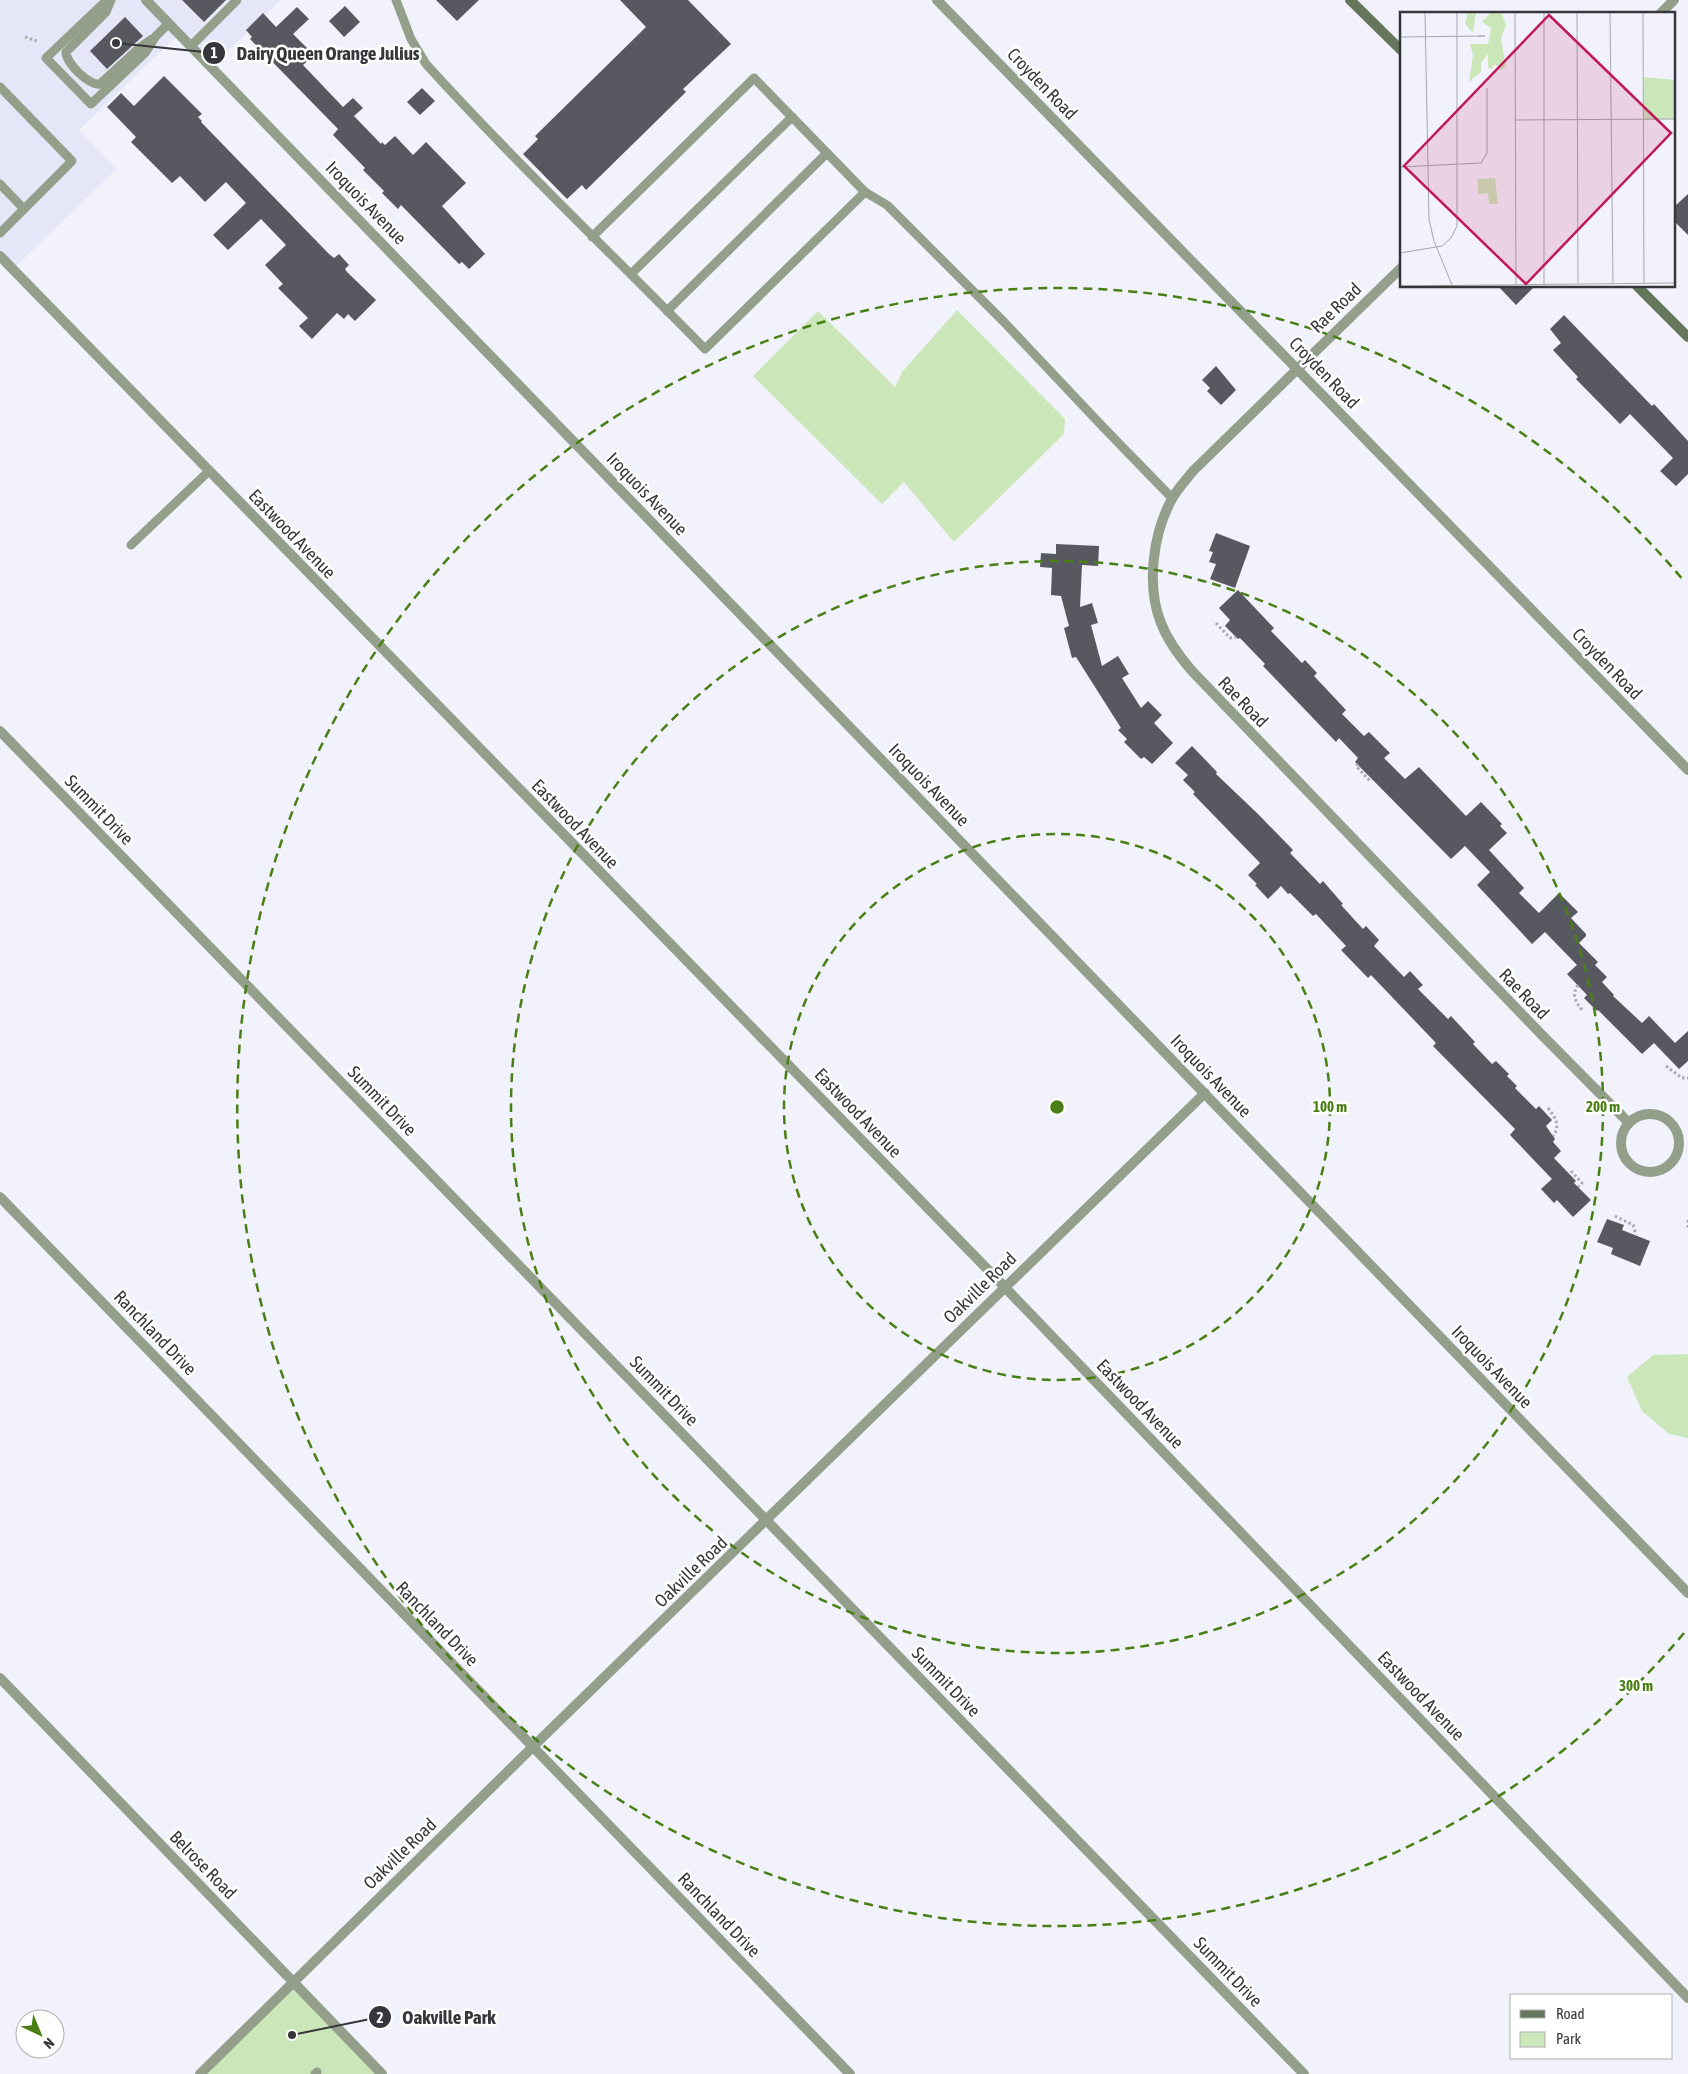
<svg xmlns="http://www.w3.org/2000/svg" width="1688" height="2074" viewBox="0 0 1688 2074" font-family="'Asap Condensed',sans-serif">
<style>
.built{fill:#e5e6f7}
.green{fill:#cbe7ba}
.building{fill:#585861}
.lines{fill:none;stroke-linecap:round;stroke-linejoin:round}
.path{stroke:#aaabb2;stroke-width:3;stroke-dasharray:2.5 2.5;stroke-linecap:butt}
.lane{stroke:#939f8b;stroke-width:9}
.street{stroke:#939f8b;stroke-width:10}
.secondary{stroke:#65775b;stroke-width:10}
.ring{fill:none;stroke:#497f15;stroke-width:2.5;stroke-dasharray:9 6}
.labels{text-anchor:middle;stroke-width:5;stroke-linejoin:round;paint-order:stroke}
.street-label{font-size:18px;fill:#37373b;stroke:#fff}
.inset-road{fill:none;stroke:#a7a7af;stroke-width:1}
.view{fill:#c2185b;fill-opacity:0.15;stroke:#c2185b;stroke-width:2.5}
.inset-edge{fill:none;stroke:#37373b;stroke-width:2.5}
.centre{fill:#497f15;stroke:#fff;stroke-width:2.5}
.ring-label{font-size:15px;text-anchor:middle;font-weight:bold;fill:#497f15;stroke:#fff;stroke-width:5;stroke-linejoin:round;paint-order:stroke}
.leader{fill:none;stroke:#37373b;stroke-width:2}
.callout-dot{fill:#37373b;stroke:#fff;stroke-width:2}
.mark-label{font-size:15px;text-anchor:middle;font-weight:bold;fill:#fff}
.callout-label{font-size:19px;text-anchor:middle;font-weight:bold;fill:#37373b;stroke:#fff;stroke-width:5;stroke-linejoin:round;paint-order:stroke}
</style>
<rect width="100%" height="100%" fill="#f1f2fc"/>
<polygon class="built" points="0,0 281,0 211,67 179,34 79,130 117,169 13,269 0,256"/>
<g class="green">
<polygon points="957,310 1065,419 1064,434 954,542 904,482 882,504 753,376 818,311 895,387 902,372"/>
<polygon points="1688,1354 1688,1438 1669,1434 1642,1411 1627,1377 1653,1355"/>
<polygon points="293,1982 382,2074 200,2074"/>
</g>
<g class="building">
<polygon points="182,0 226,0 204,22"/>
<polygon points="436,0 479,0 457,21"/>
<polygon points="620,0 688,0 731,44 683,89 686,92 586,190 582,185 567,199 523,154 538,139 535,136 646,27"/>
<polygon points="345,6 360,22 344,37 329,21"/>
<polygon points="297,7 309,19 293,34 314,55 303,65 343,107 353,98 363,108 354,116 381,144 382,142 385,145 395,136 413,155 426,142 466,183 442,206 485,254 469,269 462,262 459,264 401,205 398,209 382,193 384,191 363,170 365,168 333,135 338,129 250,39 252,37 246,30 263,13 276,27"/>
<polygon points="125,17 143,36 107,69 90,51"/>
<polygon points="164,76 202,114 198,117 202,121 201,122 329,254 334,258 339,254 349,265 345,269 347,272 376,300 355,321 348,314 344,319 337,313 312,339 299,326 308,318 278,288 283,284 265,265 286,245 261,219 228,250 213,235 246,203 226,182 205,202 180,176 172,183 131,142 136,137 107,107 121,93 134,106"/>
<polygon points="422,88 435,101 420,115 407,102"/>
<polygon points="1688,194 1688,235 1674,221 1674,207"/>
<polygon points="1498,286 1535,286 1516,305"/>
<polygon points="1564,315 1652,406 1654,404 1688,441 1688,474 1676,486 1660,471 1673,458 1630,414 1620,424 1576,379 1578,377 1553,350 1561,343 1550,329"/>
<polygon points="1216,366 1236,390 1221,405 1207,391 1210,388 1202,380"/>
<polygon points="1216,533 1250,546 1235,588 1210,579 1216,564 1209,562 1213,552 1209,551"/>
<polygon points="1056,544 1099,546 1098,566 1082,565 1080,607 1092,603 1098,623 1091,625 1102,666 1118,656 1129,674 1122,678 1141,708 1148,701 1162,715 1154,723 1173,743 1152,764 1144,757 1141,759 1124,742 1127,739 1118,730 1121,728 1076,657 1072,658 1064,628 1069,626 1061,596 1051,595 1052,568 1040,567 1041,553 1056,554"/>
<polygon points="1238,590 1274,628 1271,631 1302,663 1305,660 1317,673 1314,676 1346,710 1342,714 1364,736 1369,732 1390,753 1384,758 1405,779 1419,767 1466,816 1481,802 1502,824 1500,826 1507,833 1489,850 1524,888 1519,893 1539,913 1559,893 1578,912 1571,918 1586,934 1586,936 1579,943 1598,962 1595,965 1607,977 1602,982 1614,995 1613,996 1642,1023 1649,1016 1675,1043 1688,1031 1688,1061 1679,1069 1654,1043 1642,1054 1598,1010 1597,1011 1584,998 1587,995 1567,974 1577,965 1545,932 1532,944 1477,885 1490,872 1465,846 1451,859 1355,762 1358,758 1339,738 1336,742 1263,666 1265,664 1240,638 1238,639 1225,626 1230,620 1219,608"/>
<polygon points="1192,746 1217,772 1216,774 1258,814 1293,850 1290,853 1320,884 1323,881 1329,888 1343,904 1341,905 1363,929 1366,926 1379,940 1374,946 1404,977 1410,971 1423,985 1418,989 1448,1019 1451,1016 1475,1042 1473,1044 1492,1064 1496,1061 1509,1074 1507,1076 1517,1086 1515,1088 1536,1109 1539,1106 1552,1120 1546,1126 1555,1139 1553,1142 1561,1151 1554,1158 1576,1181 1574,1183 1591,1200 1573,1217 1557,1200 1554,1203 1541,1189 1552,1179 1510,1135 1515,1129 1433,1046 1436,1043 1371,975 1368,978 1341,950 1346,946 1316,914 1313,916 1290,893 1288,894 1281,886 1268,899 1255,885 1257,884 1248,875 1260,863 1193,794 1195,792 1183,780 1188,775 1175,763"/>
<polygon points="1607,1219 1624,1225 1622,1230 1650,1241 1640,1266 1611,1254 1613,1248 1597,1242"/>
</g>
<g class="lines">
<g class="path">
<polyline points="25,37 37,41 37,43"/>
<polyline points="1216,623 1230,638 1236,637"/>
<polyline points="1358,764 1356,766 1371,782"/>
<path d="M1578,985C1571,995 1576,1003 1583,1011"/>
<polyline points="1666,1066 1682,1078 1688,1078"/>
<path d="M1548,1108C1555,1117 1561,1126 1553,1136"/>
<polyline points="1571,1171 1582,1183 1578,1187"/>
<polyline points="1615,1216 1633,1225 1636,1235"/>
<polyline points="1688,1220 1688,1229"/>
</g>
<g class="lane">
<polyline points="107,0 46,58 91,104 145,53 156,36 169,23"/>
<path d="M111,0L106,12L66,52C66,63 89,86 100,84L139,48L152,39"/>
<path d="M396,0L411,39L426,64C515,162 612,254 705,349L865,192L754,78L592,237"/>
<polyline points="191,46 237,0"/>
<polyline points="0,87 72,161 0,233"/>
<polyline points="0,184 24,209"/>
<polyline points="865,192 887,205 1004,322 1104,428 1172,498"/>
<polyline points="631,274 792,117"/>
<polyline points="667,311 827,153"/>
<polyline points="131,545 209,471"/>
<polyline points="315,2074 317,2072"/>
</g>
<g class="street">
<polyline points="146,0 1688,1593"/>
<polyline points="937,0 1688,770"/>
<polyline points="1660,14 1674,0"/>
<polyline points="0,256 994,1276 1688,1998"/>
<path d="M1402,267L1193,471C1186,480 1177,489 1172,499C1153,533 1146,586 1161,623C1168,641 1179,656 1192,671L1539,1032L1629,1123"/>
<polyline points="0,731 1304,2074"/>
<circle cx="1650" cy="1143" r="29"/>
<polyline points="0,1197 850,2074"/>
<polyline points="0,1678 382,2074"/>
<polyline points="200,2074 550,1730 1205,1093"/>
</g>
<g class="secondary">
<polyline points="1350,0 1402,51"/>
<polyline points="1637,286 1688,337"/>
</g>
</g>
<g class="ring">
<circle cx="1057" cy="1107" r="273"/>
<circle cx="1057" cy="1107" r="546"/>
<path d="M1684 1633A819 819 0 1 1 1684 581"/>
</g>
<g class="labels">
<g class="street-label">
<text transform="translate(1042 84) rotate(46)" y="6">Croyden Road</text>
<text transform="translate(366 203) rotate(46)" y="6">Iroquois Avenue</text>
<text transform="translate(1336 308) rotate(-44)" y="6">Rae Road</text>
<text transform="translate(1324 373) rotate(46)" y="6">Croyden Road</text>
<text transform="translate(647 494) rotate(46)" y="6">Iroquois Avenue</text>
<text transform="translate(292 534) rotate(46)" y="6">Eastwood Avenue</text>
<text transform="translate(1607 664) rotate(46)" y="6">Croyden Road</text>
<text transform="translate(1243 702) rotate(46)" y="6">Rae Road</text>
<text transform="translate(929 785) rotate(46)" y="6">Iroquois Avenue</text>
<text transform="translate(99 810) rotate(46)" y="6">Summit Drive</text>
<text transform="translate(575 824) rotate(46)" y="6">Eastwood Avenue</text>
<text transform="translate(1524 994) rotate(46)" y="6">Rae Road</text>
<text transform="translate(1211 1076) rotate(46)" y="6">Iroquois Avenue</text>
<text transform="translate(382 1101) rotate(46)" y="6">Summit Drive</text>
<text transform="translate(858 1113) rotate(46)" y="6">Eastwood Avenue</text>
<text transform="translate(980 1288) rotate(-44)" y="6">Oakville Road</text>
<text transform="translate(155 1333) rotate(46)" y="6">Ranchland Drive</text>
<text transform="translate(1492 1367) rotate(46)" y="6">Iroquois Avenue</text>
<text transform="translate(664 1391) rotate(46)" y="6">Summit Drive</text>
<text transform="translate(1140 1404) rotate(46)" y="6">Eastwood Avenue</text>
<text transform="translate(691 1572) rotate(-44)" y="6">Oakville Road</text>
<text transform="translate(437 1624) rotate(46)" y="6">Ranchland Drive</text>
<text transform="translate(946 1682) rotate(46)" y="6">Summit Drive</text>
<text transform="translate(1421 1696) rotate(46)" y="6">Eastwood Avenue</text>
<text transform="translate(400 1854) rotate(-44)" y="6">Oakville Road</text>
<text transform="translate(203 1865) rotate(46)" y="6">Belrose Road</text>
<text transform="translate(719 1915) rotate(46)" y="6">Ranchland Drive</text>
<text transform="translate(1228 1972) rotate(46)" y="6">Summit Drive</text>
</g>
</g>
<g transform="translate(1400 12)">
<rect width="275" height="275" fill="#f1f2fc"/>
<path d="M68,0H76L73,21L65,12ZM91,0H101L106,12L101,27L106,55L101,58L95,52L92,57L88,56V42L81,51V60L69,70L73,43L70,32H88L91,16L82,10ZM244,65L275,68V107L244,108ZM95,166L98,192H89L88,181L78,182V167Z" fill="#cbe7ba"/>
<path class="inset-road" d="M25,0L29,207L34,229L52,273M115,0L116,272M144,0V272M177,0L178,271M210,0L213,271M243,0L244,271M0,25L85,24H78M115,108L275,107M0,155L81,151L87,141V76M0,241L42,234L51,226L57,214V0M0,274L275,271"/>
<path class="view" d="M149,3L271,121L126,272L4,154Z"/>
<rect width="275" height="275" class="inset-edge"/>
</g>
<circle cx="1057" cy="1107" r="8" class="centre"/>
<g class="ring-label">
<text x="1330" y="1112">100 m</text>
<text x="1603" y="1112">200 m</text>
<text x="1636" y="1691">300 m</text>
</g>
<path class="leader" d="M116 43L214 53M292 2035L380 2017"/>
<g class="callout-dot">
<circle cx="116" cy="43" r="5"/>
<circle cx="292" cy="2035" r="5"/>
<circle cx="214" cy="53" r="12"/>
<circle cx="380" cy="2017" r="12"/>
</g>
<g class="mark-label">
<text x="214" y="58">1</text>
<text x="380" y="2023">2</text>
</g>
<g class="callout-label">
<text x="328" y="60">Dairy Queen Orange Julius</text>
<text x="449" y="2024">Oakville Park</text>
</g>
<rect x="1510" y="1994" width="162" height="65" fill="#ffffff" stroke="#afafb1"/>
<rect x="1520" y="2010" width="25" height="8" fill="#65775b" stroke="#afafb1"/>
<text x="1556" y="2019" font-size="15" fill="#37373b">Road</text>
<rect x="1520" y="2032" width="25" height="15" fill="#cbe7ba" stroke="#afafb1"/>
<text x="1556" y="2044" font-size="15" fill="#37373b">Park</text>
<g transform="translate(40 2034) rotate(136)"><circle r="24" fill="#ffffff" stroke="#afafb1"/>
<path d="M0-4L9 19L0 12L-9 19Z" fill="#497f15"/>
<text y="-8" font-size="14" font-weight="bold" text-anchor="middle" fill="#37373b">N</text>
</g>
</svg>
